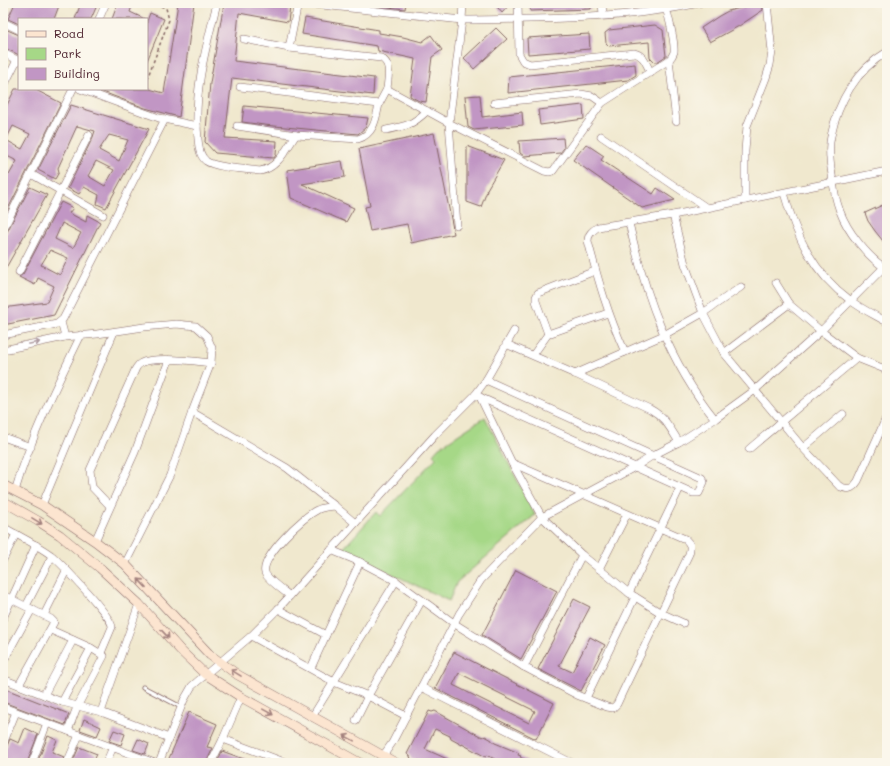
<svg xmlns="http://www.w3.org/2000/svg" width="890" height="766" viewBox="0 0 890 766" font-family="Mali,sans-serif">
<style>
.green{fill:#a6d887;stroke:#787c59}
.building{fill:#c196c4;fill-rule:evenodd}
.lines{fill:none;stroke-linecap:round;stroke-linejoin:round}
.lane-casing{stroke:#846564;stroke-width:5}
.street-casing{stroke:#846564;stroke-width:8}
.secondary-casing{stroke:#846564;stroke-width:10}
.path{stroke:#846564;stroke-width:1.5;stroke-dasharray:3 3;stroke-linecap:butt}
.lane{stroke:#fff;stroke-width:3.5}
.street{stroke:#fff;stroke-width:7}
.secondary{stroke:#fce5d0;stroke-width:9}
.oneway{stroke:#ae9aa0}
.oneway2{stroke:#a3827e}
</style>
<rect width="100%" height="100%" fill="#fbf7ec"/>
<filter id="ink" filterUnits="userSpaceOnUse"><feTurbulence type="fractalNoise" baseFrequency=".025" numOctaves="2"/><feDisplacementMap in="SourceGraphic" scale="8" xChannelSelector="R" yChannelSelector="G"/><feConvolveMatrix kernelMatrix="1 2 1 2 8 2 1 2 1" color-interpolation-filters="sRGB"/></filter>
<filter id="wash" filterUnits="userSpaceOnUse"><feTurbulence type="fractalNoise" baseFrequency=".012" numOctaves="4" result="noise"/><feDisplacementMap in="SourceGraphic" scale="16" xChannelSelector="R" yChannelSelector="G"/><feGaussianBlur stdDeviation="0.9" result="paint"/><feColorMatrix in="noise" values="0 0 0 0 0 0 0 0 0 0 0 0 0 0 0 0 0 1.4 0 .05"/><feComposite in="paint" operator="in"/></filter>
<g filter="url(#wash)">
<rect width="100%" height="100%" fill="#f0e8ce"/>
<polygon class="green" points="485,417 535,515 457,582 449,601 342,550 376,512 380,516 436,458 433,454 438,448"/>
<g id="blocks">
<g class="building">
<polygon points="15,3 60,3 54,19 19,19 19,24 8,19"/>
<polygon points="81,3 98,3 91,19 75,19"/>
<polygon points="118,3 125,3 132,6 130,12 145,19 112,19"/>
<polygon points="178,3 194,3 179,117 145,108 95,89 149,89 164,93"/>
<polygon points="224,3 277,3 290,6 288,22 239,13 234,61 374,78 373,95 232,78 225,138 277,141 276,155 274,158 215,153 205,142 210,83"/>
<polygon points="380,3 406,3 405,9 380,6"/>
<polygon points="494,3 511,3 502,13"/>
<polygon points="529,3 591,3 591,9 530,11"/>
<polygon points="760,3 762,3 763,10 739,26 710,42 701,28 719,16 728,11"/>
<polygon points="150,13 164,19 147,61 147,21"/>
<polygon points="305,18 379,30 379,33 403,37 422,42 431,35 442,50 432,57 426,102 419,101 410,96 415,59 378,51 377,46 302,34"/>
<polygon points="655,25 663,30 666,56 657,62 654,62 650,58 649,42 609,46 606,43 605,33 609,30"/>
<polygon points="3,28 19,35 19,55 3,47"/>
<polygon points="496,28 507,39 474,69 464,58"/>
<polygon points="589,34 590,49 528,54 527,38"/>
<polygon points="635,64 636,75 628,80 508,93 509,77"/>
<path d="M15,89H34L61,103L3,219V172L9,175L17,161L3,154V113ZM13,126L30,134L22,149L6,140Z"/>
<polygon points="480,95 482,117 522,112 523,125 474,130 468,127 465,96"/>
<path d="M71,105L149,129L106,208L97,204L99,195L84,187L79,194L68,188L93,137L95,131L77,126L58,168L59,172L55,179L38,170ZM109,135L128,140L119,161L99,150ZM96,161L114,170L105,186L88,176Z"/>
<polygon points="583,105 584,119 540,125 538,110"/>
<polygon points="244,106 368,118 366,127 358,134 264,125 242,122"/>
<polygon points="434,133 454,234 411,243 407,224 370,231 365,207 370,206 359,149"/>
<polygon points="563,138 564,148 560,153 524,156 520,153 519,141"/>
<polygon points="586,144 604,156 601,160 653,194 657,188 675,200 642,208 573,160"/>
<polygon points="467,146 504,160 486,191 487,191 481,207 467,202"/>
<polygon points="342,161 345,177 302,184 354,208 346,222 291,198 287,170"/>
<polygon points="30,187 47,195 3,273 3,235 7,232"/>
<path d="M61,202L73,208L69,213L86,222L87,215L100,222L54,315L3,325V308L47,302L54,286L38,278L35,285L19,277L23,274ZM62,223L81,233L73,248L55,239ZM50,250L68,258L60,275L41,265Z"/>
<polygon points="885,204 887,209 887,246 875,231 868,221 865,213"/>
<polygon points="516,570 557,591 521,659 482,635"/>
<polygon points="574,599 590,607 559,666 572,672 590,637 605,645 581,691 538,669"/>
<path d="M454,652L554,703L536,739L435,688ZM459,673L535,711L529,723L453,685Z"/>
<polygon points="3,688 69,714 65,725 3,702"/>
<polygon points="429,711 432,712 435,711 480,736 484,737 485,736 492,740 492,741 495,743 519,753 518,755 521,756 520,757 531,763 502,763 487,755 486,757 462,744 462,745 451,739 450,736 435,729 425,749 456,763 419,763 411,759 410,756 407,754"/>
<polygon points="189,712 217,724 207,747 213,748 206,763 167,763"/>
<polygon points="84,719 101,727 97,736 80,730"/>
<polygon points="25,728 38,734 27,763 3,763 3,749 6,748 10,739 19,743"/>
<polygon points="114,730 125,734 121,745 109,741"/>
<polygon points="48,736 57,740 52,752 64,757 62,763 37,763"/>
<polygon points="138,739 149,744 145,754 133,750"/>
<polygon points="79,747 97,754 93,763 72,763"/>
<polygon points="222,751 252,762 252,763 217,763"/>
</g>
</g>
</g>
<g filter="url(#ink)">
<use href="#blocks" fill-opacity="0" stroke="#846564" stroke-width="1"/>
<g class="lines">
<g class="lane-casing">
<polyline id="lane" points="143,687 181,707"/>
</g>
<g class="street-casing">
<g id="street">
<path d="M217,3C206,47 193,93 198,139C199,147 199,155 206,161C216,168 247,169 260,171C278,168 286,149 296,135"/>
<polyline points="303,3 462,20 463,3"/>
<path d="M518,3L519,54L523,61L530,64L634,53C644,55 646,64 651,73"/>
<polyline points="602,3 603,15"/>
<path d="M664,3C668,12 675,42 674,52C673,55 671,58 669,60L602,103L553,171L549,172L544,171L449,123L462,20C539,19 623,20 699,3"/>
<polyline points="3,6 4,3"/>
<polyline points="99,19 106,3"/>
<polyline points="3,22 19,30"/>
<path d="M244,39L289,48L381,58C392,64 388,77 387,89L449,123L457,225"/>
<polyline points="289,48 298,3"/>
<path d="M887,52C856,70 838,102 831,136C828,149 830,163 832,175C835,202 841,221 858,242C866,252 876,263 887,269"/>
<polyline points="3,53 19,61"/>
<polyline points="669,60 676,121"/>
<polyline points="240,87 379,104 387,89"/>
<polyline points="3,88 17,60"/>
<polyline points="80,89 159,118 197,126"/>
<polyline points="494,103 581,94 592,96 602,103"/>
<path d="M237,126L296,135L358,139C374,134 376,119 379,104"/>
<path d="M386,130C407,126 412,125 427,111"/>
<polyline points="601,136 707,208"/>
<polyline points="31,174 103,215"/>
<path d="M784,193C796,236 813,273 850,300C861,309 875,315 887,322"/>
<polyline points="745,200 745,151 747,126 766,78 770,65 772,52 767,3"/>
<path d="M673,215L685,264L703,313L724,353L803,448L839,486C848,490 852,490 858,481L887,416"/>
<path d="M629,223C645,294 668,361 715,419"/>
<polyline points="3,230 73,89"/>
<polyline points="595,271 538,293 536,297 536,301 548,334 608,313"/>
<polyline points="19,272 89,135"/>
<polyline points="776,283 789,304 821,331 857,358 887,370"/>
<polyline points="61,322 65,337 97,334 144,327 176,324 196,326 207,336 212,348 211,363"/>
<polyline points="3,335 57,324 63,319 165,119"/>
<path d="M506,344L575,374L650,409C665,417 670,428 679,442"/>
<polyline points="3,350 65,337"/>
<path d="M625,352C608,315 598,280 588,241C588,234 592,231 598,227L673,215L887,171"/>
<polyline points="724,353 789,304"/>
<polyline points="533,355 548,334"/>
<polyline points="575,374 664,335 703,313 741,287"/>
<polyline points="475,395 693,493 699,493 704,482 702,478 486,380"/>
<polyline points="480,397 512,463 542,517 582,555 629,593 661,613 683,623"/>
<polyline points="192,412 287,468 335,506"/>
<polyline points="3,437 31,447"/>
<polyline points="803,448 843,414"/>
<polyline points="749,449 857,358"/>
<path d="M15,491C31,437 56,386 81,335"/>
<polyline points="42,505 114,332"/>
<path d="M110,506L92,487L90,470L136,368C137,366 139,364 141,363C153,356 197,361 211,363L192,412L170,475L125,564"/>
<path d="M3,527C19,536 36,544 51,555C61,563 113,618 112,627L101,653"/>
<polyline points="95,541 135,452 169,360"/>
<path d="M331,550L360,562L396,581L455,624L524,667L577,695L607,707L613,708L617,704L623,691L689,554C691,547 691,544 685,539L512,463"/>
<polyline points="3,560 16,534"/>
<polyline points="599,569 627,514"/>
<polyline points="629,593 680,488"/>
<polyline points="3,595 51,619 54,622 19,685"/>
<path d="M290,596C284,591 268,580 265,573C260,557 304,516 317,510C322,507 329,507 335,506L355,523"/>
<polyline points="139,604 101,712 169,738"/>
<polyline points="26,606 52,556"/>
<polyline points="278,609 326,635 360,562"/>
<polyline points="44,615 66,571"/>
<polyline points="3,618 36,545"/>
<polyline points="51,630 91,648 104,656 77,707 68,731"/>
<polyline points="251,636 334,682 368,696 422,600"/>
<polyline points="3,662 32,609"/>
<polyline points="524,667 582,555"/>
<polyline points="311,668 326,635"/>
<polyline points="3,679 62,702 101,712"/>
<polyline points="421,687 572,763"/>
<polyline points="44,695 73,640"/>
<polyline points="586,698 635,597"/>
<polyline points="62,702 91,648"/>
<polyline points="3,707 155,763"/>
<polyline points="312,717 396,581"/>
<polyline points="356,720 368,696 406,716"/>
<polyline points="223,739 287,763"/>
<polyline points="3,744 16,712"/>
<polyline points="383,756 392,743 459,614 481,580 508,552 542,517 635,467 652,456 679,442 715,419 755,390 821,331 887,264"/>
<polyline points="32,763 47,723"/>
<polyline points="67,763 79,735"/>
<polyline points="106,763 113,747"/>
<polyline points="159,763 184,700 192,686 251,636 278,609 435,435 475,395 486,380 514,331"/>
<polyline points="211,763 223,739 241,697"/>
</g>
</g>
<g class="secondary-casing">
<g id="secondary">
<polyline points="3,485 42,505 95,541 125,564 210,655 238,675 396,763"/>
<polyline points="3,501 38,521 60,535 100,568 139,604 182,652 205,674 241,697 360,763"/>
</g>
</g>
<polyline class="path" points="147,79 169,20 166,8 152,3"/>
<use href="#lane" class="lane"/>
<use href="#street" class="street"/>
<use href="#secondary" class="secondary"/>
</g>
<defs><path id="oneway-shaft" d="M-6 0H5M1.5-3L5.5 0L1.5 3" fill="none" stroke-width="1.6" stroke-linecap="round" stroke-linejoin="round"/></defs>
<use class="oneway" href="#oneway-shaft" transform="translate(34 343) rotate(-12)"/>
<g class="oneway2">
<use href="#oneway-shaft" transform="translate(37 521) rotate(31)"/>
<use href="#oneway-shaft" transform="translate(142 583) rotate(-133)"/>
<use href="#oneway-shaft" transform="translate(165 634) rotate(47)"/>
<use href="#oneway-shaft" transform="translate(236 673) rotate(-148)"/>
<use href="#oneway-shaft" transform="translate(268 712) rotate(29)"/>
<use href="#oneway-shaft" transform="translate(349 738) rotate(-151)"/>
</g>
</g>
<rect width="890" height="766" fill="none" stroke="#fbf7ec" stroke-width="16"/>
<rect x="18" y="18" width="130" height="72" fill="#fbf7ec" stroke="#b4a19f"/>
<rect x="26" y="31" width="20" height="6" fill="#fce5d0" stroke="#b4a19f"/>
<text x="54" y="38" font-size="12" fill="#4a1f2b">Road</text>
<rect x="26" y="48" width="20" height="12" fill="#a6d887" stroke="#b4a19f"/>
<text x="54" y="58" font-size="12" fill="#4a1f2b">Park</text>
<rect x="26" y="68" width="20" height="12" fill="#c196c4" stroke="#b4a19f"/>
<text x="54" y="78" font-size="12" fill="#4a1f2b">Building</text>
</svg>
